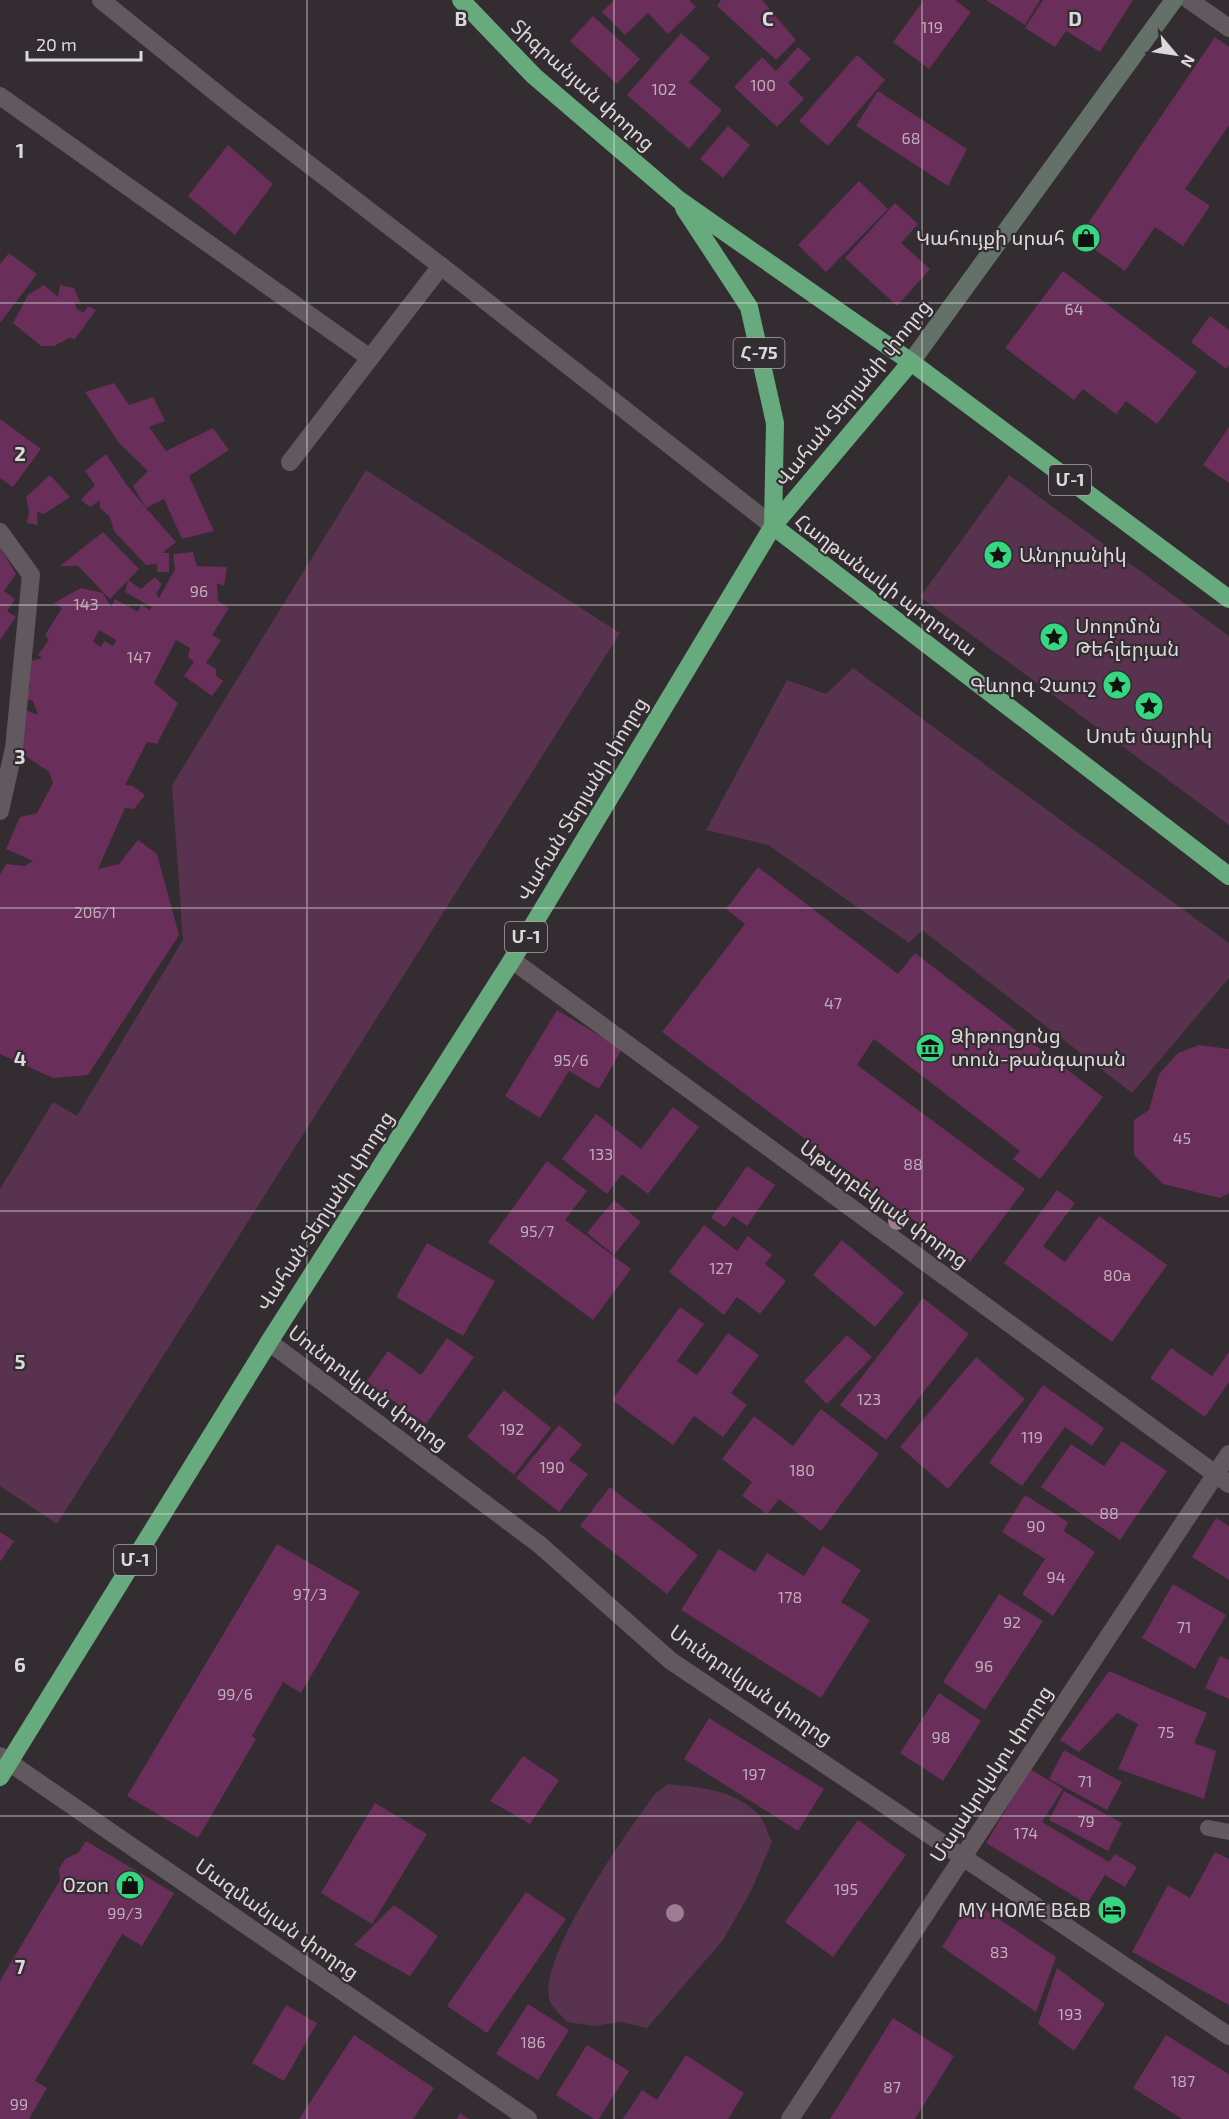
<svg xmlns="http://www.w3.org/2000/svg" width="1229" height="2119" viewBox="0 0 1229 2119" font-family="'Exo 2','Noto Sans Armenian',sans-serif">
<style>
.green{fill:#58324e}
.building{fill:#692e5a;fill-rule:evenodd}
.lines{fill:none;stroke-linecap:round;stroke-linejoin:round}
.lane{stroke:#62595f;stroke-width:16}
.street{stroke:#62595f;stroke-width:18}
.secondary{stroke:#637168;stroke-width:18}
.highway{stroke:#66aa7d;stroke-width:18}
.tree{fill:#9e7c93}
.grid{fill:none;stroke:#ddd8db;stroke-width:1.5;stroke-opacity:0.55}
.labels{text-anchor:middle;stroke-width:4.5;stroke-linejoin:round;paint-order:stroke}
.number-label{font-size:16px;fill:#c0aebb}
.shield{fill:#332c31;stroke:#aaa4a8;stroke-width:1.5}
.shield-label{font-size:18px;font-weight:bold;fill:#ddd8db}
.street-label{font-size:20px;fill:#ddd8db;stroke:#332c31}
.poi-label{font-size:20px;fill:#ddd8db;stroke:#332c31;text-anchor:end}
.grid-label{font-size:20px;text-anchor:middle;font-weight:bold;fill:#ddd8db;stroke:#332c31;stroke-width:4.5;stroke-linejoin:round;paint-order:stroke}
</style>
<rect width="100%" height="100%" fill="#332c31"/>
<g class="green">
<polygon points="366,470 620,633 57,1524 0,1486 0,1189 53,1102 77,1116 183,940 172,785"/>
<polygon points="1009,475 1229,636 1229,825 920,597"/>
<polygon points="853,668 1229,943 1229,978 1132,1093 922,930 909,943 768,845 706,830 787,680 826,694"/>
<path d="M668,1784C702,1788 735,1789 760,1816C765,1823 768,1834 772,1842L751,1891L723,1940L647,2028L621,2022L594,2026L567,2022C562,2016 553,2008 550,2001C535,1960 630,1828 655,1794Z"/>
</g>
<g class="building">
<polygon points="614,0 689,0 696,7 668,34 648,13 625,35 602,12"/>
<polygon points="721,0 762,0 796,40 776,60 717,6"/>
<polygon points="924,0 955,0 971,12 929,69 893,42"/>
<polygon points="986,0 1040,0 1025,25"/>
<polygon points="1043,0 1133,0 1100,52 1066,31 1055,47 1025,28"/>
<polygon points="593,16 640,59 617,84 570,41"/>
<polygon points="681,33 710,58 689,82 722,110 689,149 627,95"/>
<polygon points="1215,37 1229,47 1229,125 1185,189 1210,206 1183,246 1155,227 1125,271 1078,238"/>
<polygon points="798,47 811,59 788,83 804,99 777,127 734,87 762,57 776,71"/>
<polygon points="857,55 885,80 828,146 799,121"/>
<polygon points="878,91 967,149 948,186 856,126"/>
<polygon points="728,126 750,145 723,178 700,159"/>
<polygon points="228,145 273,184 235,235 188,196"/>
<polygon points="859,181 888,209 826,272 798,245"/>
<polygon points="895,203 918,224 901,243 930,269 897,306 845,258"/>
<polygon points="9,253 37,274 0,323 0,264"/>
<polygon points="1063,271 1197,372 1157,424 1126,401 1116,414 1083,389 1074,400 1005,348"/>
<polygon points="44,285 58,297 60,285 74,288 80,302 74,302 77,309 84,313 88,306 96,310 75,339 69,338 54,346 41,346 13,323 28,295"/>
<polygon points="1210,316 1229,330 1229,365 1226,369 1191,342"/>
<polygon points="114,383 129,405 153,397 165,421 149,427 166,451 213,428 229,450 189,476 214,531 182,539 164,499 146,508 176,542 162,553 169,553 169,572 157,572 157,564 146,565 114,531 110,517 100,508 100,500 90,507 81,500 95,485 85,471 106,454 126,484 146,508 133,486 148,471 119,443 85,392"/>
<polygon points="0,419 41,449 13,487 0,478"/>
<polygon points="1229,427 1229,483 1203,465"/>
<polygon points="50,475 70,497 44,514 37,512 38,525 27,523 29,511 26,497"/>
<polygon points="103,532 139,569 110,599 78,566 60,566"/>
<polygon points="0,547 16,574 4,591 15,599 7,611 16,617 0,640"/>
<path d="M193,552L197,566L227,567L224,586L217,583L218,601L229,608L212,635L221,640L206,663L216,669V676L223,681L212,696L184,676L194,662L188,657L190,648L176,640L154,683L178,703L157,744L147,742L125,785L133,786L145,795L134,809L125,808L98,869L119,864L138,840L157,854L179,935L88,1075L53,1078L0,1054V875L6,864L25,866L33,861L6,849L20,817L37,813L53,783L49,772L14,748L18,707L38,715L33,701L26,699L30,685L21,676L31,661L42,658L38,655L49,640L45,635L62,608L54,603L81,588L103,593L111,607L115,599L138,612L141,605L150,610L152,607L125,592L128,580L141,589L155,577L162,584L156,594L159,598L175,569L173,554ZM99,630L116,640L113,646L104,641L101,647L93,642Z"/>
<polygon points="758,867 898,974 915,953 1103,1097 1040,1179 1013,1159 1020,1151 874,1039 857,1065 1025,1189 970,1262 662,1032 745,924 726,909"/>
<polygon points="557,1010 622,1049 599,1089 569,1071 540,1118 505,1096"/>
<polygon points="1199,1045 1229,1049 1229,1193 1220,1198 1163,1184 1134,1155 1134,1120 1149,1110 1159,1074 1178,1053"/>
<polygon points="673,1107 699,1127 648,1194 622,1174 607,1194 562,1159 596,1114 641,1149"/>
<polygon points="547,1161 587,1191 565,1220 631,1269 593,1320 488,1242"/>
<polygon points="747,1166 775,1185 747,1226 733,1216 725,1227 711,1218"/>
<polygon points="1057,1190 1075,1203 1043,1246 1065,1262 1099,1216 1167,1265 1112,1342 1004,1263"/>
<polygon points="614,1200 641,1222 614,1255 587,1233"/>
<polygon points="704,1225 737,1251 748,1236 772,1255 765,1264 786,1281 760,1314 737,1297 724,1315 669,1272"/>
<polygon points="842,1240 904,1293 875,1327 813,1275"/>
<polygon points="427,1243 495,1281 463,1336 396,1297"/>
<polygon points="923,1298 969,1334 886,1440 840,1405"/>
<polygon points="680,1307 704,1324 677,1361 697,1375 728,1333 759,1355 731,1393 747,1405 723,1437 694,1416 673,1445 612,1400"/>
<polygon points="847,1335 872,1357 827,1404 804,1381"/>
<polygon points="447,1338 474,1357 426,1424 366,1382 388,1351 421,1375"/>
<polygon points="1171,1348 1212,1376 1229,1352 1229,1382 1205,1417 1150,1378"/>
<polygon points="976,1357 1025,1399 948,1489 900,1447"/>
<polygon points="1043,1385 1104,1428 1092,1446 1065,1427 1022,1486 989,1463"/>
<polygon points="504,1390 551,1428 514,1475 467,1437"/>
<polygon points="821,1409 879,1454 821,1531 779,1499 767,1514 742,1496 752,1482 722,1459 754,1416 793,1446"/>
<polygon points="559,1425 582,1445 569,1460 588,1474 559,1512 516,1478"/>
<polygon points="1122,1441 1167,1471 1120,1540 1041,1487 1071,1444 1104,1466"/>
<polygon points="610,1487 698,1555 667,1594 580,1526"/>
<polygon points="1025,1495 1068,1522 1064,1531 1095,1552 1053,1616 1022,1594 1045,1559 1002,1532"/>
<polygon points="1216,1518 1229,1526 1229,1580 1192,1557"/>
<polygon points="0,1532 14,1541 0,1562"/>
<polygon points="277,1544 360,1592 301,1693 283,1682 252,1736 256,1739 198,1838 127,1796"/>
<polygon points="823,1546 861,1570 841,1602 870,1620 821,1698 681,1610 719,1549 755,1572 767,1553 804,1576"/>
<polygon points="1173,1584 1226,1615 1195,1669 1142,1638"/>
<polygon points="999,1594 1043,1621 985,1710 943,1682"/>
<polygon points="1220,1656 1229,1660 1229,1699 1205,1688"/>
<polygon points="1109,1671 1207,1713 1194,1743 1216,1751 1204,1799 1118,1769 1138,1724 1117,1713 1079,1752 1060,1740"/>
<polygon points="939,1693 981,1721 943,1781 900,1753"/>
<polygon points="709,1718 824,1789 798,1831 684,1759"/>
<polygon points="1064,1750 1122,1782 1107,1810 1049,1779"/>
<polygon points="523,1756 559,1780 530,1824 490,1801"/>
<polygon points="1030,1769 1063,1789 1042,1822 1109,1862 1115,1854 1137,1867 1125,1887 1105,1875 1087,1904 986,1843"/>
<polygon points="1064,1791 1122,1823 1108,1851 1049,1820"/>
<polygon points="375,1803 427,1834 372,1924 321,1893"/>
<polygon points="858,1820 906,1855 833,1957 785,1922"/>
<polygon points="86,1841 174,1893 142,1946 122,1934 35,2081 47,2088 29,2119 0,2119 0,1981 60,1880 59,1869 65,1859 78,1853"/>
<polygon points="1215,1852 1229,1859 1229,2005 1132,1952 1168,1885 1190,1898"/>
<polygon points="526,1892 566,1919 487,2033 447,2006"/>
<polygon points="971,1900 1056,1957 1036,2012 942,1947"/>
<polygon points="394,1905 438,1936 410,1976 354,1945"/>
<polygon points="1057,1968 1105,2004 1074,2051 1038,2024"/>
<polygon points="528,2004 569,2030 538,2080 496,2054"/>
<polygon points="286,2005 317,2023 284,2081 252,2063"/>
<polygon points="893,2018 954,2056 915,2119 830,2119"/>
<polygon points="354,2035 434,2088 413,2119 299,2119"/>
<polygon points="1166,2035 1229,2074 1229,2119 1182,2119 1133,2088"/>
<polygon points="587,2045 629,2071 599,2119 594,2119 556,2095"/>
<polygon points="686,2055 744,2093 728,2119 623,2119 642,2090 657,2100"/>
<polygon points="460,2113 469,2119 457,2119"/>
</g>
<g class="lines">
<polyline class="lane" points="1208,1828 1229,1832"/>
<g class="street">
<polyline points="101,0 230,104 441,266 773,526"/>
<polyline points="1189,0 1229,28"/>
<polyline points="0,96 370,358"/>
<polyline points="290,462 441,266"/>
<polyline points="0,532 31,575 14,748 0,811"/>
<polyline points="512,960 1229,1484"/>
<polyline points="269,1342 540,1545 671,1661 1229,2036"/>
<polyline points="0,1756 528,2119"/>
<polyline points="790,2119 1229,1454"/>
</g>
<polyline class="secondary" points="911,362 1174,0"/>
<g class="highway">
<polyline points="461,0 534,76 679,200 911,362 1229,599"/>
<polyline points="684,208 749,307 775,423 773,526"/>
<polyline points="773,526 1229,876"/>
<polyline points="0,1777 269,1342 512,960 773,526 911,362"/>
</g>
</g>
<g class="tree">
<circle cx="897" cy="1221" r="9"/>
<circle cx="675" cy="1913" r="9"/>
</g>
<path class="grid" d="M307,0V2119M614,0V2119M922,0V2119M0,303H1229M0,605H1229M0,908H1229M0,1211H1229M0,1514H1229M0,1816H1229"/>
<defs>
<g id="shop-disc" transform="scale(1.5)"><circle r="9.5" fill="#35d881" stroke="#332c31"/><path d="M-5-2.5h2.3a2.7 3.5 0 0 1 5.4 0H5L5.5 6h-11ZM-1.5-2.5h3a1.5 2.3 0 0 0-3 0Z" fill="#111"/></g>
<g id="sight-disc" transform="scale(1.5)"><circle r="9.5" fill="#35d881" stroke="#332c31"/><path d="M0-6L1.8-2.2L6-1.7L2.9 1.2L3.7 5.4L0 3.3L-3.7 5.4L-2.9 1.2L-6-1.7L-1.8-2.2Z" fill="#111"/></g>
<g id="museum-disc" transform="scale(1.5)"><circle r="9.5" fill="#35d881" stroke="#332c31"/><path d="M0-6L6-3V-2H-6V-3ZM-5-1h2V3h-2ZM-1-1h2V3h-2ZM3-1h2V3H3ZM-6 4H6V6H-6Z" fill="#111"/></g>
<g id="hotel-disc" transform="scale(1.5)"><circle r="9.5" fill="#35d881" stroke="#332c31"/><path d="M-6-4.5h1.5V1H6V5H4.5V3h-9V5H-6ZM-4 0a1.8 1.8 0 1 1 3.6 0ZM.5 0V-2.5h3Q6-2.5 6 0Z" fill="#111"/></g>
</defs>
<g fill-rule="evenodd">
<use href="#shop-disc" x="1086" y="238"/>
<use href="#sight-disc" x="998" y="555"/>
<use href="#sight-disc" x="1054" y="637"/>
<use href="#sight-disc" x="1117" y="685"/>
<use href="#sight-disc" x="1149" y="706"/>
<use href="#museum-disc" x="930" y="1048"/>
<use href="#shop-disc" x="130" y="1885"/>
<use href="#hotel-disc" x="1112" y="1910"/>
</g>
<g class="labels">
<g class="number-label">
<text x="932" y="33">119</text>
<text x="763" y="91">100</text>
<text x="664" y="95">102</text>
<text x="911" y="144">68</text>
<text x="1074" y="315">64</text>
<text x="199" y="597">96</text>
<text x="86" y="610">143</text>
<text x="139" y="663">147</text>
<text x="95" y="918">206/1</text>
<text x="833" y="1009">47</text>
<text x="571" y="1066">95/6</text>
<text x="1182" y="1144">45</text>
<text x="601" y="1160">133</text>
<text x="913" y="1170">88</text>
<text x="537" y="1237">95/7</text>
<text x="721" y="1274">127</text>
<text x="1117" y="1281">80a</text>
<text x="869" y="1405">123</text>
<text x="512" y="1435">192</text>
<text x="1032" y="1443">119</text>
<text x="552" y="1473">190</text>
<text x="802" y="1476">180</text>
<text x="1109" y="1519">88</text>
<text x="1036" y="1532">90</text>
<text x="1056" y="1583">94</text>
<text x="310" y="1600">97/3</text>
<text x="790" y="1603">178</text>
<text x="1012" y="1628">92</text>
<text x="1184" y="1633">71</text>
<text x="984" y="1672">96</text>
<text x="235" y="1700">99/6</text>
<text x="1166" y="1738">75</text>
<text x="941" y="1743">98</text>
<text x="754" y="1780">197</text>
<text x="1085" y="1787">71</text>
<text x="1086" y="1827">79</text>
<text x="1026" y="1839">174</text>
<text x="846" y="1895">195</text>
<text x="125" y="1919">99/3</text>
<text x="999" y="1958">83</text>
<text x="1070" y="2020">193</text>
<text x="533" y="2048">186</text>
<text x="1183" y="2087">187</text>
<text x="892" y="2093">87</text>
<text x="19" y="2110">99</text>
</g>
<g class="shield">
<rect x="733.5" y="338" width="51" height="30" rx="4.5"/>
<rect x="1049" y="465" width="42" height="30" rx="4.5"/>
<rect x="505" y="922" width="42" height="30" rx="4.5"/>
<rect x="114" y="1545" width="42" height="30" rx="4.5"/>
</g>
<g class="shield-label">
<text x="759" y="359">Հ-75</text>
<text x="1070" y="486">Մ-1</text>
<text x="526" y="943">Մ-1</text>
<text x="135" y="1566">Մ-1</text>
</g>
<g class="street-label">
<text transform="translate(583 85) rotate(42)" y="7">Տիգրանյան փողոց</text>
<text transform="translate(853 393) rotate(-51)" y="7">Վահան Տերյանի փողոց</text>
<text transform="translate(886 585) rotate(37)" y="7">Հաղթանակի պողոտա</text>
<text transform="translate(582 799) rotate(-59)" y="7">Վահան Տերյանի փողոց</text>
<text transform="translate(884 1204) rotate(36)" y="7">Աթարբեկյան փողոց</text>
<text transform="translate(325 1211) rotate(-57)" y="7">Վահան Տերյանի փողոց</text>
<text transform="translate(368 1388) rotate(37)" y="7">Սունդուկյան փողոց</text>
<text transform="translate(751 1685) rotate(35)" y="7">Սունդուկյան փողոց</text>
<text transform="translate(991 1774) rotate(-57)" y="7">Մայակովսկու փողոց</text>
<text transform="translate(277 1919) rotate(35)" y="7">Մազմանյան փողոց</text>
</g>
<g class="poi-label">
<text x="1065" y="245">Կահույքի սրահ</text>
<text x="1019" y="562" text-anchor="start">Անդրանիկ</text>
<text x="1075" y="633" text-anchor="start">Սողոմոն<tspan x="1075" dy="23">Թեհլերյան</tspan></text>
<text x="1096" y="692">Գևորգ Չաուշ</text>
<text x="1149" y="743" text-anchor="middle">Սոսե մայրիկ</text>
<text x="951" y="1043" text-anchor="start">Ձիթողցոնց<tspan x="951" dy="23">տուն-թանգարան</tspan></text>
<text x="109" y="1892">Ozon</text>
<text x="1091" y="1917">MY HOME B&amp;B</text>
</g>
</g>
<g class="grid-label">
<text x="461" y="26">B</text>
<text x="768" y="26">C</text>
<text x="1075" y="26">D</text>
<text x="20" y="158">1</text>
<text x="20" y="461">2</text>
<text x="20" y="764">3</text>
<text x="20" y="1066">4</text>
<text x="20" y="1369">5</text>
<text x="20" y="1672">6</text>
<text x="20" y="1974">7</text>
</g>
<g transform="translate(1175 54) rotate(119)" stroke="#332c31" stroke-width="4.5" paint-order="stroke">
<path d="M0-4.5L10 22L0 15L-10 22Z" fill="#ddd8db"/>
<text y="-9" font-size="16" font-weight="bold" text-anchor="middle" fill="#ddd8db">N</text>
</g>
<path d="M27 51v9h114v-9" fill="none" stroke="#ddd8db" stroke-width="3"/>
<text x="36" y="51" font-size="18" fill="#ddd8db" stroke="#332c31" stroke-width="4.5" paint-order="stroke">20 m</text>
</svg>
